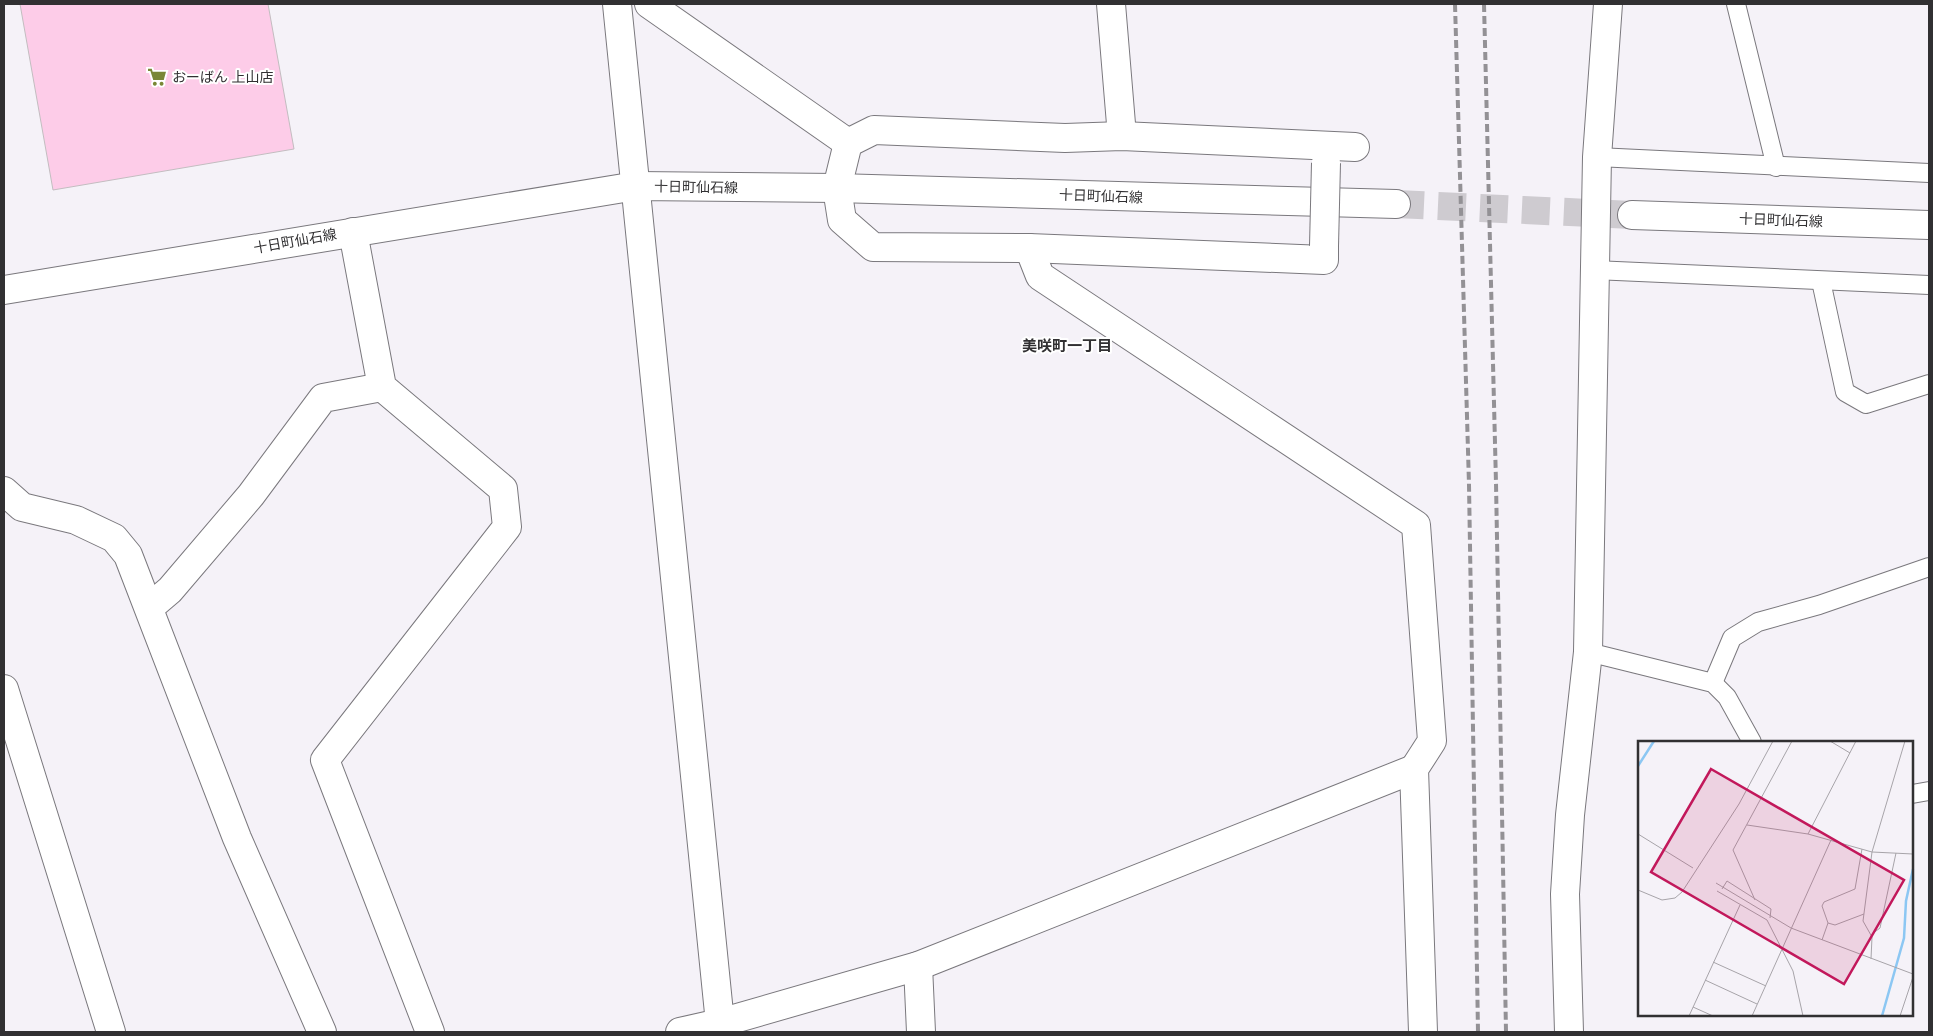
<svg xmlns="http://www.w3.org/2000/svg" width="1933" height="1036" viewBox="0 0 1933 1036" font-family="'Times New Roman','Noto Sans JP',serif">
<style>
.building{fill:#fdcce8;stroke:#c3bdc0}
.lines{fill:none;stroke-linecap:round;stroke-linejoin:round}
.secondary-tunnel{stroke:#cecbd0;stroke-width:28;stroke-dasharray:28 14;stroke-linecap:butt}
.service-casing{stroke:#7a787d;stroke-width:20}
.minor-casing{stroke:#7a787d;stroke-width:30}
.tertiary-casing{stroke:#7a787d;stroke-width:30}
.secondary-casing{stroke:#7a787d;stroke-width:30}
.service{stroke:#fff;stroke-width:18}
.minor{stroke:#fff;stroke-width:28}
.tertiary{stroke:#fff;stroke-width:28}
.secondary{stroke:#fff;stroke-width:28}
.rail{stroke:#939195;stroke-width:4;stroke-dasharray:8 4;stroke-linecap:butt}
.minor-bridge-casing{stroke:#7a787d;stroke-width:30;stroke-linecap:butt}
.minor-bridge{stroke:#fff;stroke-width:28}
.labels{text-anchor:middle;stroke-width:4;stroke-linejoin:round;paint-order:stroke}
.poi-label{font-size:14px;fill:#313032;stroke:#fff;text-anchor:start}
.street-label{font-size:14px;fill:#313032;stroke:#fff}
.neighbourhood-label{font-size:15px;font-weight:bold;fill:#313032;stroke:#fff}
.inset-river{fill:none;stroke:#8cc7f3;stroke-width:2.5}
.inset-road{fill:none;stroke:#a7a4a9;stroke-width:1}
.view{fill:#c2185b;fill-opacity:0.15;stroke:#c2185b;stroke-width:2.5}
.inset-edge{fill:none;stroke:#313032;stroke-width:2.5}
</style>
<rect width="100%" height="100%" fill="#f5f2f8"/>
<polygon class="building" points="20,4 268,4 294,149 53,190"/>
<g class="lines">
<polyline class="secondary-tunnel" points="1396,204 1632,215"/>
<g class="service-casing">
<g id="service">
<polyline points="1736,4 1776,167"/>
<polyline points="1597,157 1929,173"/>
<polyline points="1594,270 1929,285"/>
<polyline points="1821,281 1845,392 1866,404 1929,384"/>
<polyline points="1588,652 1713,683 1727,697 1752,742"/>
<polyline points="1713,683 1732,638 1758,622 1819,605 1929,567"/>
<polyline points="1912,794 1929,791"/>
</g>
</g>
<g class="minor-casing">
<g id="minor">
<polyline points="649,4 848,143"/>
<polyline points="1111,4 1122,136"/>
<polyline points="353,232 382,387 503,489 507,527 325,760 430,1032"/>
<polyline points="1324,246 1324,260 1029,248 873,247 842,220 837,188 848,143 874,130 1065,138 1122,136 1355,147"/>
<polyline points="1029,248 1040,276 1416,525 1432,741 1414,769 1423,1032"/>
<polyline points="4,491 22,507 76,520 114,538 128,555 237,838 322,1032"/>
<polyline points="150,607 170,590 251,495 323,398 382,387"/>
<polyline points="4,689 111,1032"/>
<polyline points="918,966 921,1032"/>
<polyline points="680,1032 720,1023 918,966 1414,769"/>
<polyline points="1569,1032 1565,894 1570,815 1588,652 1597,157 1608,4"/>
</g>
</g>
<g class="tertiary-casing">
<polyline id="tertiary" points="617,4 720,1023"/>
</g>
<g class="secondary-casing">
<g id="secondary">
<polyline points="1632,215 1929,225"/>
<polyline points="4,290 636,186 837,188 1396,204"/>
</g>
</g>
<use href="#service" class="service"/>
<use href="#minor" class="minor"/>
<use href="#tertiary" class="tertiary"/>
<use href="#secondary" class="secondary"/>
<g class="rail">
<polyline points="1455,4 1469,485 1478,1032"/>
<polyline points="1484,4 1496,483 1506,1032"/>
</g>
<g class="minor-bridge-casing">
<polyline id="minor-bridge" points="1324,246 1326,163"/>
</g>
<use href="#minor-bridge" class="minor-bridge"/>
</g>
<defs>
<g id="supermarket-bare" transform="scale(1.5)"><path d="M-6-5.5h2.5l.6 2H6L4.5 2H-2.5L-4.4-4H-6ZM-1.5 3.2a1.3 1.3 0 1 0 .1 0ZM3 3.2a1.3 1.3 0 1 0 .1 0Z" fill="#798736" stroke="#fff" stroke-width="2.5" paint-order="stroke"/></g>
</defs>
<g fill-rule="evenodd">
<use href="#supermarket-bare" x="157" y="77"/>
</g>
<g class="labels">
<g class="poi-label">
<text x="172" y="82">おーばん 上山店</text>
</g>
<g class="street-label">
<text transform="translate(696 187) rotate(1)" y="5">十日町仙石線</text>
<text transform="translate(1101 196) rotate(2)" y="5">十日町仙石線</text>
<text transform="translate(1781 220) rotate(2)" y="5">十日町仙石線</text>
<text transform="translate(295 241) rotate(-10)" y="5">十日町仙石線</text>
</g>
<g class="neighbourhood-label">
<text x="1067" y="351">美咲町一丁目</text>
</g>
</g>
<g transform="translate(1638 741)">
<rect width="275" height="275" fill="#f5f2f8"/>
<path class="inset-river" d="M0,25L16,0M244,275L266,197L268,160L275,128"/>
<path class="inset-road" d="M192,0L212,12M109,84L170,93L234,111L275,113M0,93L55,127M170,93L218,0M78,142L153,187L275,233M84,148L89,140L133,168L132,177M0,149L24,159L37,157L44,151L101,63L135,0M79,150L129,179L155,230L165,275M117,159L95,109L154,0M190,182L197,184L226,173M234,193L242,187L258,112M184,199L190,182L184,165L186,161L217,148L224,108M233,218L234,196L225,180L234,111L267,0M75,221L128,245M67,239L119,263M55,266L75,275M51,275L102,164M114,275L193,99M262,275L275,236"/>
<path class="view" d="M73,28L266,139L206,243L13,131Z"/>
<rect width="275" height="275" class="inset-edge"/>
</g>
<rect width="1933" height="1036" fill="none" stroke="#313032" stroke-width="10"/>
</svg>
